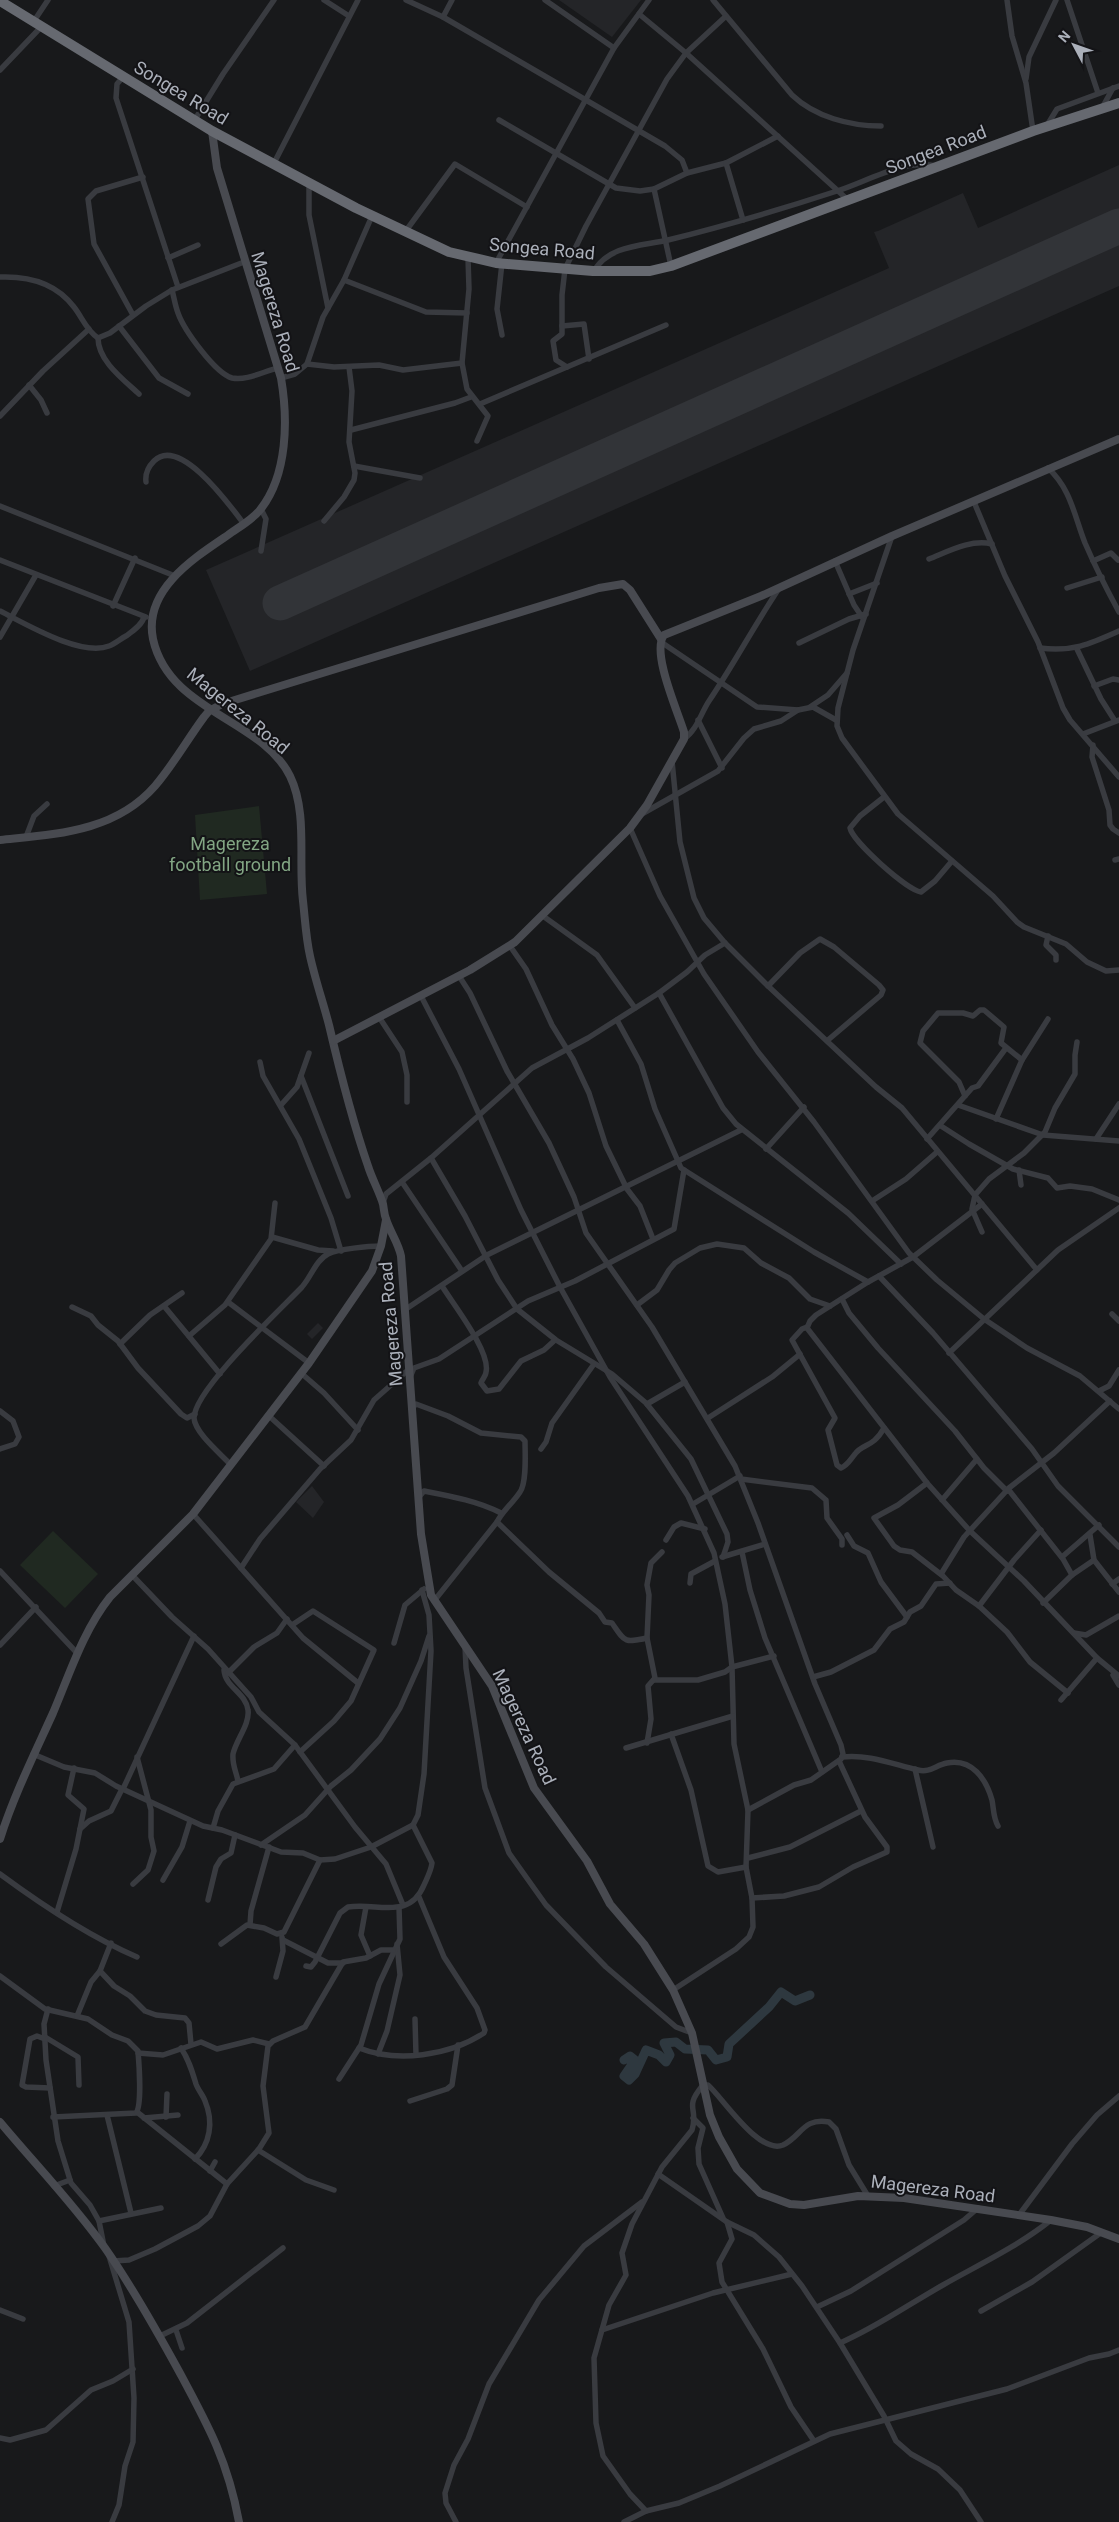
<svg xmlns="http://www.w3.org/2000/svg" width="1119" height="2522" viewBox="0 0 1119 2522" font-family="Roboto,sans-serif">
<style>
.built{fill:#242528}
.green{fill:#202921}
.lines{fill:none;stroke-linecap:round;stroke-linejoin:round}
.river{stroke:#2e383f;stroke-width:9}
.runway{stroke:#323438;stroke-width:35}
.street{stroke:#393b40;stroke-width:5.5}
.secondary{stroke:#484a50;stroke-width:8}
.highway{stroke:#666970;stroke-width:10}
.labels{text-anchor:middle;stroke-width:4;stroke-linejoin:round;paint-order:stroke}
.street-label{font-size:18px;fill:#abb0ba;stroke:#131316}
.park-label{font-size:18px;fill:#82a583;stroke:#131316}
</style>
<rect width="100%" height="100%" fill="#18191b"/>
<g class="built">
<polygon points="559,0 641,0 612,37"/>
<polygon points="1119,165 1119,286 250,671 206,570 889,268 874,232 878,231 963,193 978,228"/>
<polygon points="318,1323 323,1328 312,1339 307,1334"/>
<polygon points="312,1486 324,1502 313,1518 296,1502"/>
</g>
<g class="green">
<polygon points="259,806 267,894 200,900 195,815"/>
<polygon points="53,1531 98,1574 65,1608 20,1565"/>
</g>
<g class="lines">
<polyline class="river" points="624,2060 630,2056 635,2060 624,2076 629,2080 635,2074 646,2050 659,2055 666,2062 670,2055 664,2043 676,2042 685,2049 708,2050 716,2060 727,2057 729,2044 769,2007 781,1992 795,2001 810,1995"/>
<polyline class="runway" points="280,603 1119,226"/>
<g class="street">
<polyline points="324,0 349,16"/>
<polyline points="406,0 443,17 665,146 682,160 687,173"/>
<polyline points="545,0 614,48"/>
<path d="M713,0L792,95C815,117 850,126 881,126"/>
<polyline points="1007,0 1012,36 1026,83 1033,131"/>
<polyline points="1067,0 1098,93"/>
<polyline points="639,14 686,53 848,200"/>
<polyline points="443,17 452,0"/>
<polyline points="34,21 48,0"/>
<polyline points="0,70 42,26"/>
<polyline points="123,77 117,84 116,98 178,287"/>
<polyline points="1026,79 1029,57 1056,0"/>
<polyline points="1102,108 1113,88"/>
<polyline points="499,120 616,188 640,191 654,189 687,173 726,163 778,136"/>
<polyline points="194,121 223,74 274,0"/>
<polyline points="1046,127 1057,109 1119,86"/>
<polyline points="726,163 743,220"/>
<polyline points="273,165 358,0"/>
<polyline points="309,183 309,215 328,308"/>
<polyline points="654,189 671,266"/>
<polyline points="405,232 455,164 527,207"/>
<polyline points="168,258 198,245"/>
<polyline points="468,258 469,289 462,363 467,389 488,416 477,441"/>
<polyline points="496,263 614,48 649,0"/>
<path d="M594,271C609,245 642,246 668,240C725,226 782,209 837,191C866,182 906,158 936,166"/>
<path d="M0,277C28,276 56,283 74,307C82,317 86,330 98,338L110,333L146,306L172,290L244,262"/>
<polyline points="344,280 426,312 467,313"/>
<path d="M172,290C174,297 175,305 178,313C184,330 215,373 232,378C247,381 264,371 278,368"/>
<polyline points="133,315 94,244 88,199 96,191 143,177"/>
<polyline points="119,326 159,378 188,394"/>
<polyline points="562,326 584,324 589,359"/>
<polyline points="502,335 497,309 502,263"/>
<path d="M98,338C98,361 124,380 139,394"/>
<polyline points="307,364 334,367 379,365 403,370 462,363"/>
<polyline points="567,367 556,360 553,341 562,334 562,295 565,269 586,226 667,79 686,53 725,17"/>
<polyline points="281,378 295,374 307,364 323,317 344,280 372,216"/>
<polyline points="29,385 41,400 47,413"/>
<polyline points="480,404 666,325"/>
<polyline points="0,416 43,371 89,329"/>
<polyline points="351,430 455,403 471,397"/>
<polyline points="354,466 420,478"/>
<path d="M1048,468C1071,489 1074,515 1085,543C1095,566 1107,590 1119,612"/>
<path d="M146,482C145,474 148,467 154,461C180,435 231,507 244,524"/>
<polyline points="974,502 1005,576 1038,642 1063,708 1070,720 1119,777"/>
<polyline points="0,506 175,576"/>
<polyline points="324,521 344,497 354,480 355,473 349,442 352,391 349,367"/>
<polyline points="892,536 853,650 838,708 837,726 842,738 898,814 993,896 1017,922 1024,927 1066,944 1087,962 1106,971 1119,970"/>
<polyline points="261,551 266,519 261,509"/>
<path d="M929,559C949,551 971,539 992,544"/>
<polyline points="0,560 146,617"/>
<polyline points="835,561 854,605 862,617"/>
<polyline points="1093,561 1111,553 1118,560"/>
<polyline points="1067,588 1102,577"/>
<polyline points="849,594 877,583"/>
<polyline points="113,606 135,558"/>
<path d="M0,611C26,624 81,657 109,646C115,644 120,639 126,636C133,631 142,625 144,617"/>
<polyline points="0,637 36,575"/>
<polyline points="661,642 757,707 798,710 813,707 836,720"/>
<polyline points="799,643 849,619 866,614"/>
<path d="M1040,648C1073,652 1090,644 1119,631"/>
<polyline points="1077,649 1101,699 1115,721"/>
<polyline points="1094,686 1113,679 1119,680"/>
<polyline points="810,707 828,695 847,673"/>
<polyline points="698,720 722,768"/>
<polyline points="1083,734 1119,720"/>
<path d="M684,739C697,730 701,713 709,701C734,664 755,624 780,587"/>
<polyline points="1093,745 1092,757 1109,810 1110,825 1113,829 1119,833"/>
<polyline points="672,761 680,842 694,898 704,918 725,943 768,986 876,1087 902,1108 1037,1270"/>
<path d="M884,797L860,816L850,828C853,842 907,890 921,892L935,881L952,861"/>
<polyline points="640,815 718,771 744,738 754,729 781,721 798,710"/>
<polyline points="630,828 660,896 704,974 758,1052 814,1122 909,1253 937,1280 984,1319 1027,1348 1080,1376 1119,1409"/>
<polyline points="26,837 34,816 47,804"/>
<polyline points="1115,860 1119,859"/>
<polyline points="543,916 597,955 635,1008"/>
<polyline points="1048,936 1046,945 1056,955 1056,960"/>
<polyline points="510,946 526,969 552,1025 573,1059 589,1093 606,1146 627,1189 640,1206 653,1239"/>
<polyline points="459,976 470,993 507,1071 549,1143 574,1197 586,1233 652,1327 735,1466 758,1523 815,1684 841,1745 843,1754 841,1759 811,1780 794,1785 748,1810"/>
<polyline points="768,986 800,953 820,939 834,947 879,985 883,990 881,995 828,1040"/>
<polyline points="659,993 723,1108 736,1124 848,1213 901,1264"/>
<polyline points="421,996 459,1069 521,1210 560,1287 610,1377 688,1496 714,1553 725,1604 732,1667 734,1744 748,1810 746,1867 752,1898 753,1927 749,1937 736,1949 673,1990"/>
<polyline points="379,1017 402,1052 407,1075 407,1102"/>
<polyline points="617,1020 641,1064 655,1109 681,1168 814,1252 868,1282"/>
<polyline points="260,1062 263,1076 299,1139 331,1218 341,1251"/>
<polyline points="301,1076 348,1196"/>
<polyline points="965,1096 959,1082 920,1043 923,1031 938,1013 963,1013 973,1016 980,1010 984,1010 1004,1027 1001,1043 1022,1060"/>
<polyline points="281,1105 297,1087 309,1053"/>
<polyline points="958,1105 1043,1135 1119,1141"/>
<polyline points="996,1119 1022,1060 1048,1019"/>
<polyline points="941,1126 969,1144 1013,1169 1048,1178 1057,1188 1070,1186 1092,1189 1119,1200"/>
<polyline points="927,1139 972,1088 978,1086 1006,1048"/>
<polyline points="1096,1139 1119,1104"/>
<polyline points="766,1149 804,1107"/>
<polyline points="431,1158 465,1216 498,1280 517,1309 556,1340 612,1374 646,1403 691,1459 727,1534 728,1542 723,1557"/>
<polyline points="1019,1170 1021,1185"/>
<polyline points="402,1182 462,1271"/>
<polyline points="872,1201 906,1179 937,1152"/>
<polyline points="383,1203 386,1194 431,1158 532,1068 588,1038 659,993 687,972 705,955 725,943"/>
<polyline points="982,1204 913,1257 868,1282 816,1315 810,1321 807,1328 927,1483 970,1531 1024,1581 1097,1658 1119,1676"/>
<polyline points="982,1232 972,1209 975,1195 989,1179 1024,1153 1045,1132 1055,1108 1075,1074 1075,1055 1077,1042"/>
<polyline points="272,1237 318,1250 333,1251"/>
<polyline points="879,1276 933,1333 1032,1449 1058,1486 1119,1547"/>
<path d="M442,1286C453,1304 491,1352 486,1372C486,1376 482,1379 481,1383L487,1391L499,1389L521,1361L544,1350L555,1340"/>
<polyline points="842,1299 849,1313 878,1348 955,1431 984,1468 1007,1491"/>
<polyline points="228,1302 309,1363"/>
<polyline points="637,1305 657,1290 669,1270 675,1263 700,1248 717,1244 744,1248 761,1263 789,1278 810,1299 830,1306"/>
<polyline points="164,1306 220,1374"/>
<polyline points="72,1307 91,1316 98,1325 118,1341 138,1368 181,1414 187,1418 195,1414"/>
<polyline points="406,1309 487,1255 741,1130"/>
<polyline points="1112,1314 1119,1321"/>
<path d="M807,1327L802,1329L792,1340L835,1418L828,1430L837,1465L841,1468C848,1465 850,1460 855,1454C863,1443 873,1448 884,1428"/>
<polyline points="189,1336 225,1305 271,1239 275,1203"/>
<polyline points="120,1344 150,1315 182,1293"/>
<polyline points="949,1353 1058,1250 1119,1208"/>
<polyline points="301,1373 324,1393 358,1430"/>
<polyline points="1099,1391 1109,1386 1119,1370"/>
<polyline points="647,1404 685,1382"/>
<path d="M413,1407L416,1404L448,1416L481,1433L521,1437L525,1441C525,1453 527,1482 520,1492C513,1503 503,1510 497,1522L434,1601"/>
<polyline points="0,1411 13,1421 19,1437 15,1444 0,1449"/>
<polyline points="268,1415 324,1466"/>
<polyline points="708,1418 772,1377 800,1354"/>
<polyline points="541,1449 546,1442 552,1423 594,1364"/>
<path d="M231,1465C221,1454 195,1433 194,1418C194,1390 280,1310 302,1287C311,1277 316,1260 328,1254C339,1249 368,1246 381,1246"/>
<polyline points="741,1479 812,1488 826,1500 827,1518 842,1539 842,1545"/>
<polyline points="927,1483 898,1505 874,1518 894,1546 900,1550 912,1552 943,1576 956,1590 979,1606 1007,1632 1030,1662 1068,1693"/>
<polyline points="1008,1489 1063,1559 1072,1575"/>
<path d="M419,1497L424,1491C450,1496 478,1501 501,1513"/>
<polyline points="942,1500 977,1459"/>
<polyline points="693,1504 740,1476"/>
<polyline points="193,1514 303,1638 358,1683"/>
<path d="M497,1522L549,1572L599,1613L605,1622L612,1623C625,1642 624,1643 647,1638"/>
<polyline points="847,1535 854,1546 868,1553 881,1582 907,1617"/>
<polyline points="1090,1535 1094,1560 1119,1592"/>
<polyline points="666,1540 674,1527 681,1523 705,1529"/>
<polyline points="742,1552 750,1590 765,1638 822,1772"/>
<polyline points="722,1557 765,1544"/>
<polyline points="1062,1557 1099,1525"/>
<polyline points="241,1568 260,1539 320,1469 351,1440 374,1400 408,1370 411,1375 414,1368 439,1359 528,1301 575,1281 674,1229 684,1170"/>
<polyline points="0,1571 77,1653"/>
<polyline points="941,1574 964,1537 1009,1488 1054,1453 1110,1401"/>
<polyline points="132,1575 172,1617 208,1649 251,1697 259,1712 295,1745 355,1827 386,1864 403,1905"/>
<polyline points="690,1583 691,1574 715,1561"/>
<polyline points="1112,1584 1119,1579"/>
<polyline points="1043,1603 1072,1575 1094,1560"/>
<polyline points="979,1606 1014,1560 1041,1530"/>
<polyline points="292,1625 313,1611 374,1650 351,1701 334,1721 300,1752"/>
<polyline points="1074,1633 1086,1635 1119,1616"/>
<polyline points="394,1643 405,1605 424,1589"/>
<polyline points="0,1645 36,1607"/>
<polyline points="465,1646 466,1668 485,1788 509,1853 546,1905 606,1967 676,2027 692,2033"/>
<path d="M224,1670C225,1687 246,1693 248,1710C250,1724 236,1740 233,1754C232,1765 236,1771 238,1781"/>
<polyline points="228,1673 254,1647 277,1633 287,1619"/>
<polyline points="1113,1675 1119,1685"/>
<polyline points="813,1677 831,1672 874,1650 890,1629 904,1622 910,1612 921,1606 936,1584 950,1583"/>
<polyline points="654,1680 698,1680 725,1672 732,1667 774,1656"/>
<polyline points="1061,1700 1097,1658"/>
<polyline points="671,1734 691,1790 708,1866 718,1872 746,1867"/>
<polyline points="647,1743 651,1719 648,1686 655,1678 647,1638 649,1595 647,1585 651,1563 662,1552"/>
<polyline points="626,1748 733,1716"/>
<polyline points="33,1754 64,1767 95,1773 116,1786 203,1826 222,1830 281,1852 303,1853 320,1860 335,1859 371,1847 413,1825 418,1815 424,1774 431,1651 429,1615 422,1590"/>
<path d="M842,1757C869,1754 892,1764 918,1770C930,1773 936,1765 947,1763C972,1758 986,1779 992,1800C994,1810 993,1817 998,1826"/>
<polyline points="915,1769 933,1847"/>
<polyline points="123,1789 194,1636"/>
<polyline points="213,1828 218,1811 233,1784 274,1769 295,1745"/>
<polyline points="80,1829 89,1821 111,1811 122,1789"/>
<polyline points="261,1845 305,1815 331,1786 351,1770 380,1739 400,1708 421,1661 429,1636"/>
<polyline points="748,1858 790,1847 861,1811"/>
<path d="M0,1874C42,1905 88,1936 137,1957"/>
<polyline points="163,1880 182,1847 190,1821"/>
<polyline points="133,1884 148,1870 154,1851 151,1837 151,1810 137,1757"/>
<polyline points="752,1898 784,1896 819,1887 853,1867 887,1852 887,1847 865,1817 839,1761"/>
<polyline points="208,1900 216,1867 221,1859 231,1853 235,1835"/>
<polyline points="366,1907 361,1935 370,1956"/>
<polyline points="57,1912 76,1849 84,1809 68,1795 74,1768"/>
<polyline points="250,1925 251,1911 269,1847"/>
<polyline points="283,1940 328,1963 343,1963"/>
<polyline points="221,1944 247,1925 264,1928 277,1934 284,1932 320,1860"/>
<path d="M306,1966L311,1967L315,1962L340,1913L348,1907C377,1902 409,1921 424,1885C427,1878 431,1871 432,1863L413,1825"/>
<polyline points="100,1971 114,1986 130,1996 145,2011 156,2015 185,2018 189,2023 191,2044"/>
<path d="M0,1976L45,2009L88,2019L112,2035L128,2041L138,2051C139,2063 142,2106 136,2113L53,2117"/>
<polyline points="276,1977 283,1951 282,1937"/>
<polyline points="48,2009 44,2024 46,2060 58,2141 71,2183 90,2205 99,2221 104,2246"/>
<polyline points="77,2016 91,1982 100,1971 111,1943"/>
<polyline points="415,2019 416,2055"/>
<polyline points="45,2037 78,2057 79,2085"/>
<polyline points="45,2039 37,2036 30,2039 22,2085 26,2087 50,2088"/>
<path d="M181,2048C189,2060 192,2071 196,2084C198,2090 203,2095 205,2101C214,2122 210,2144 195,2159"/>
<path d="M359,2048C397,2063 449,2056 484,2033L485,2030L477,2008L444,1957L419,1897"/>
<polyline points="138,2053 163,2055 201,2042 217,2049 253,2040 269,2044"/>
<polyline points="378,2054 387,2031 400,1975 397,1944"/>
<polyline points="339,2079 361,2045 379,1984 400,1939 399,1907"/>
<polyline points="410,2101 447,2089 452,2085 458,2045"/>
<polyline points="137,2112 227,2184"/>
<polyline points="107,2115 131,2213"/>
<polyline points="166,2117 167,2094"/>
<polyline points="144,2118 178,2115"/>
<polyline points="693,2118 703,2128 698,2148 699,2164 723,2218"/>
<polyline points="258,2150 306,2180 334,2190"/>
<polyline points="210,2171 215,2162"/>
<polyline points="658,2174 727,2222 754,2235 779,2257 802,2286 840,2343 884,2416 896,2441 911,2454 938,2469 960,2490 981,2522"/>
<polyline points="54,2186 70,2180"/>
<polyline points="1019,2215 1072,2144 1097,2115 1119,2096"/>
<polyline points="99,2221 161,2208"/>
<polyline points="727,2222 732,2239 719,2263 722,2282 763,2349 791,2407 814,2441"/>
<polyline points="109,2256 129,2322 134,2398 133,2442 125,2466 119,2505 112,2522"/>
<polyline points="113,2261 129,2260 155,2249 198,2226 210,2216 227,2184 259,2149 269,2133 263,2086 268,2046 273,2041 305,2027 343,1962 366,1958 381,1950 393,1950"/>
<polyline points="817,2307 851,2291 964,2220 978,2208"/>
<polyline points="0,2310 23,2319"/>
<polyline points="981,2311 1032,2282 1102,2232"/>
<polyline points="176,2330 182,2348"/>
<polyline points="602,2330 713,2293 792,2274"/>
<polyline points="160,2336 187,2323 283,2248"/>
<path d="M840,2343C877,2327 909,2304 943,2285C980,2264 1017,2247 1051,2220"/>
<polyline points="0,2438 10,2440 46,2430 91,2390 113,2381 133,2369"/>
<path d="M646,2511L630,2494L603,2456L596,2423L594,2358L609,2305L626,2275L622,2253L632,2224L662,2167L692,2130C699,2107 683,2109 703,2085H708C723,2098 759,2155 783,2145C801,2137 803,2117 829,2122L836,2129L849,2165L868,2196"/>
<polyline points="456,2522 446,2503 445,2493 454,2465 468,2439 489,2384 539,2300 584,2246 642,2202"/>
<polyline points="624,2522 646,2511 679,2503 720,2486 830,2434 1007,2389 1089,2358 1109,2354 1119,2350"/>
</g>
<g class="secondary">
<path d="M212,131L217,168L281,378C288,419 288,475 260,510C252,520 239,527 228,535C194,558 143,590 153,639C169,712 262,719 290,776C308,813 298,861 303,901C305,919 306,938 310,956C315,979 323,1002 329,1025C340,1072 352,1120 368,1166C372,1179 379,1191 383,1204C384,1209 384,1214 386,1219C390,1232 398,1242 401,1256L421,1534L431,1595L492,1686L534,1788L587,1861L610,1904L644,1944L673,1990L692,2033L710,2115L719,2137L737,2169L760,2193L790,2204L804,2205L858,2196L904,2198L1051,2220L1087,2227L1119,2239"/>
<path d="M0,840C56,834 115,832 155,786C173,765 187,740 204,717L209,711L222,704L599,588L623,584L630,590L661,639"/>
<path d="M333,1041L470,970L515,942L630,828L647,805L684,739V732C678,712 651,652 664,635L761,596L892,536L1119,439"/>
<path d="M0,1839C14,1795 34,1755 53,1713C70,1673 83,1631 110,1597L193,1514L309,1363L372,1271L381,1246L386,1220"/>
<path d="M0,2122C35,2164 73,2203 105,2248C133,2288 157,2331 181,2375C209,2427 228,2462 239,2522"/>
</g>
<polyline class="highway" points="0,1 212,131 356,208 449,252 496,263 593,271 650,271 671,266 1033,131 1119,103"/>
</g>
<g class="labels">
<g class="street-label">
<text transform="translate(181 93) rotate(31)" y="6">Songea Road</text>
<text transform="translate(936 150) rotate(-21)" y="6">Songea Road</text>
<text transform="translate(542 249) rotate(5)" y="6">Songea Road</text>
<text transform="translate(275 312) rotate(73)" y="6">Magereza Road</text>
<text transform="translate(238 711) rotate(39)" y="6">Magereza Road</text>
<text transform="translate(391 1324) rotate(-95)" y="6">Magereza Road</text>
<text transform="translate(524 1727) rotate(65)" y="6">Magereza Road</text>
<text transform="translate(933 2189) rotate(7)" y="6">Magereza Road</text>
</g>
<g class="park-label">
<text x="230" y="850">Magereza<tspan x="230" dy="21">football ground</tspan></text>
</g>
</g>
<g transform="translate(1074 45) rotate(311)" stroke="#131316" stroke-width="4" paint-order="stroke">
<path d="M0-4L9 19L0 12L-9 19Z" fill="#abb0ba"/>
<text y="-8" font-size="14" font-weight="bold" text-anchor="middle" fill="#abb0ba">N</text>
</g>
</svg>
